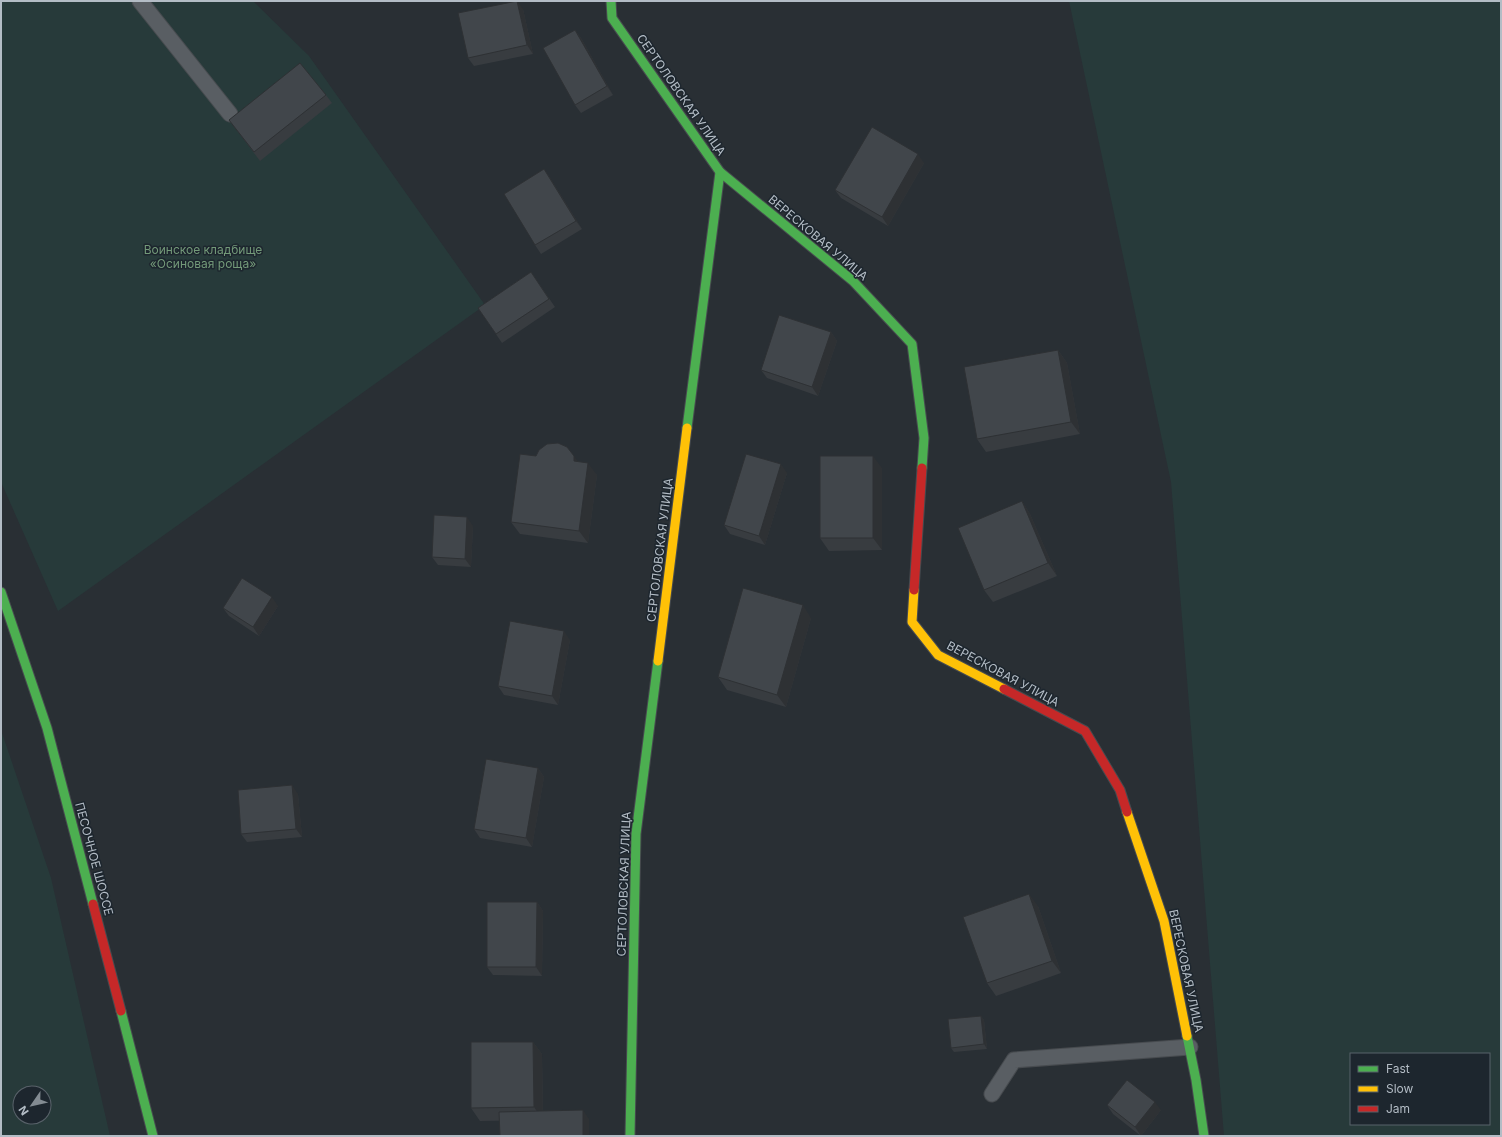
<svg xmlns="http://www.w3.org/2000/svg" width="1502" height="1137" viewBox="0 0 1502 1137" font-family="Inter,sans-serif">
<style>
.green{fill:#273a3a;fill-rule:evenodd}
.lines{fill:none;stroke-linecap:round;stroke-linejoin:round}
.lane-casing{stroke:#474b4f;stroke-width:17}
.fast-casing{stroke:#474b4f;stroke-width:11}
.slow-casing{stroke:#474b4f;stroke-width:11}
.jam-casing{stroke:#474b4f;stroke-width:11}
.lane{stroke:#595e63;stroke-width:15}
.fast{stroke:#4caf50;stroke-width:9}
.slow{stroke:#ffc107;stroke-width:9}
.jam{stroke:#c62828;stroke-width:9}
.wall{fill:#383c40}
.shaded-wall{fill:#2e3134}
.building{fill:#41464b;stroke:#2e3134}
.labels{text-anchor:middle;stroke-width:3;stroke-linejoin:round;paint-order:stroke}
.street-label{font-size:12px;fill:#b3bcc5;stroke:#1d262e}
.park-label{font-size:12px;fill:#739979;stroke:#1d262e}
</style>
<rect width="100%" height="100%" fill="#292f34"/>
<g class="green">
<polygon points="1,1 253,1 309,56 485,305 58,611 1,482"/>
<path d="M1069,1H1501V1136H1224L1171,482ZM1351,1054H1489V1124H1351Z"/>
<path d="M1,730L51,878L110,1136H1ZM20,1093H44V1117H20Z"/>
</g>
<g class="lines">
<g class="lane-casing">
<g id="lane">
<polyline points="140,1 230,114"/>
<polyline points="992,1094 1014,1060 1190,1047"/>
</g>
</g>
<g class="fast-casing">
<g id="fast">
<polyline points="611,1 612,18 720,172 687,428"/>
<polyline points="720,172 853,281 912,344 924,438 922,468"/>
<polyline points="1,592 47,728 93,904"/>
<polyline points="121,1011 153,1136"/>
<polyline points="1187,1036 1196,1080 1204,1136"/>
<polyline points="630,1136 636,834 658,661"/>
</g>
</g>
<g class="slow-casing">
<g id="slow">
<polyline points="914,590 912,622 938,655 1004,689"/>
<polyline points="658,661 687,428"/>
<polyline points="1127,812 1164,921 1187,1036"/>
</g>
</g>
<g class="jam-casing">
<g id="jam">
<polyline points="914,590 922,468"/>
<polyline points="1004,689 1085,731 1120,790 1127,812"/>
<polyline points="93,904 121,1011"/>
</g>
</g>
<use href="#lane" class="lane"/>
<use href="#fast" class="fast"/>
<use href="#slow" class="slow"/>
<use href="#jam" class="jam"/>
</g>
<g class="wall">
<polygon points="523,9 533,54 474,66 468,58"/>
<polygon points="575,30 581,38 613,95 581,113 575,105"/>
<polygon points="326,95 332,103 260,161 229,120"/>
<polygon points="924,163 888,226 841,198 835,190"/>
<polygon points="544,169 550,178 582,229 541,254 535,245"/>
<polygon points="531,272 555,307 502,343 478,308"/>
<polygon points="831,332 837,341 818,396 767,378 761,370"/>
<polygon points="1058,350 1067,363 1080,434 986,452 977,439"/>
<polygon points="578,461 597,475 588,543 520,534 511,522"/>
<polygon points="882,468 882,550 829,551 820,538"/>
<polygon points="787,473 765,545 730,534 724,525"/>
<polygon points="1022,501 1030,514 1057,576 993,602 984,590"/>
<polygon points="473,526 471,567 438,565 432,557"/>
<polygon points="278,606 259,636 229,616 223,608"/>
<polygon points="811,618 786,707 727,690 718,677"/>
<polygon points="570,640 558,705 504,695 498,686"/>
<polygon points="538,768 544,777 532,847 480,838 474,829"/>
<polygon points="298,794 302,837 247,842 241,834"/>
<polygon points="537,902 543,911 542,976 493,975 487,967"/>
<polygon points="1038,906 1061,973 996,996 987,983"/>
<polygon points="981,1016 984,1020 987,1049 954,1052 951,1048"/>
<polygon points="533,1042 542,1054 543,1111 589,1119 480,1121 471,1108"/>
<polygon points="1107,1105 1161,1110 1141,1136 1113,1114"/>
</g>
<g class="shaded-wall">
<polygon points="517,1 523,9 533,54 527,45"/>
<polygon points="575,30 581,38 613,95 607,86"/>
<polygon points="918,154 924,163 888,226 882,217"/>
<polygon points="544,169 550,178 582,229 576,221"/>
<polygon points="831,332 837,341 818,396 812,387"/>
<polygon points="1058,350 1067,363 1080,434 1071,422"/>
<polygon points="574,456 583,468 574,461"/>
<polygon points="873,456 882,468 882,550 873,538"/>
<polygon points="588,463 597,475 588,543 579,531"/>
<polygon points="781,464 787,473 765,545 759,536"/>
<polygon points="1022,501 1030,514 1057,576 1048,563"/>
<polygon points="467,517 473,526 471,567 465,559"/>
<polygon points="272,597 278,606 259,636 253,627"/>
<polygon points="803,605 811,618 786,707 777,695"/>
<polygon points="564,631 570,640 558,705 552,696"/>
<polygon points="538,768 544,777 532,847 526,838"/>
<polygon points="292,785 298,794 302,837 296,829"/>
<polygon points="1029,894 1038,906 1061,973 1052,961"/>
<polygon points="537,902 543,911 542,976 536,967"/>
<polygon points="981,1016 984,1020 987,1049 984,1044"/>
<polygon points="533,1042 542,1054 543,1120 534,1107"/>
<polygon points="1155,1102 1161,1110 1141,1136 1135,1127"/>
<polygon points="583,1110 589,1119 589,1136 583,1136"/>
</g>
<g class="building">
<polygon points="517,1 527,45 468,58 458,13"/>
<polygon points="575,30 607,86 575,105 543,48"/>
<polygon points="300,63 326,95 254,152 229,120"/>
<polygon points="872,127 918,154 882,217 835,190"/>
<polygon points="544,169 576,221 535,245 504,194"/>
<polygon points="531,272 549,299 496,334 478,308"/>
<polygon points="779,315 831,332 812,387 761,370"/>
<polygon points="1058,350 1071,422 977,439 964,367"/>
<polygon points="558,443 567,447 574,456 574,461 588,463 579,531 511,522 520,454 536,456 539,450 547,444"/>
<polygon points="746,454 781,464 759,536 724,525"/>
<rect x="820" y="456" width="53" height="82"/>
<polygon points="1022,501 1048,563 984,590 958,528"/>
<polygon points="434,515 467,517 465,559 432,557"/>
<polygon points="242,578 272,597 253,627 223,608"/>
<polygon points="743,588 803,605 777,695 718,677"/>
<polygon points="510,621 564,631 552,696 498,686"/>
<polygon points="486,759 538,768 526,838 474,829"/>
<polygon points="292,785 296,829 241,834 238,790"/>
<polygon points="1029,894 1052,961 987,983 963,917"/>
<polygon points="487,902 537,902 536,967 487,967"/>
<polygon points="981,1016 984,1044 951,1048 948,1019"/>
<polygon points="471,1042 533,1042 534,1107 471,1108"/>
<polygon points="1127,1080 1155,1102 1135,1127 1107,1105"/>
<polygon points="583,1110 583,1136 500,1136 499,1112"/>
</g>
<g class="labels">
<g class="street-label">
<text transform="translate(681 95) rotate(55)" y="4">СЕРТОЛОВСКАЯ УЛИЦА</text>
<text transform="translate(818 238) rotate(40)" y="4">ВЕРЕСКОВАЯ УЛИЦА</text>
<text transform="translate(660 550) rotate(-83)" y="4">СЕРТОЛОВСКАЯ УЛИЦА</text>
<text transform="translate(1003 674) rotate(28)" y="4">ВЕРЕСКОВАЯ УЛИЦА</text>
<text transform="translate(94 859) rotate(75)" y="4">ПЕСОЧНОЕ ШОССЕ</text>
<text transform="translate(624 884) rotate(-88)" y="4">СЕРТОЛОВСКАЯ УЛИЦА</text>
<text transform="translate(1186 971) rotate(78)" y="4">ВЕРЕСКОВАЯ УЛИЦА</text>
</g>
<g class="park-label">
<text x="203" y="254">Воинское кладбище<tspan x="203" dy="14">«Осиновая роща»</tspan></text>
</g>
</g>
<rect width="1502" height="1137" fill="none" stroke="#b3bcc5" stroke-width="4"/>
<rect x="1350" y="1053" width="140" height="72" fill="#1d262e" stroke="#59626a"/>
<rect x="1358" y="1066" width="20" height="6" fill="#4caf50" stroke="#59626a"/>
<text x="1386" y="1073" font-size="12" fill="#b3bcc5">Fast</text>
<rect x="1358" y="1086" width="20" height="6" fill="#ffc107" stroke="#59626a"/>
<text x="1386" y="1093" font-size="12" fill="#b3bcc5">Slow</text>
<rect x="1358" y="1106" width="20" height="6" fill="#c62828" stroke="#59626a"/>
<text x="1386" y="1113" font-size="12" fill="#b3bcc5">Jam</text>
<g transform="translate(32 1105) rotate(236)"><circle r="19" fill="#1d262e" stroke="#59626a"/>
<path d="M0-3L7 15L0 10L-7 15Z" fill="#838b92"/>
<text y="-6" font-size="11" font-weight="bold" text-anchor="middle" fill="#b3bcc5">N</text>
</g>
</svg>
